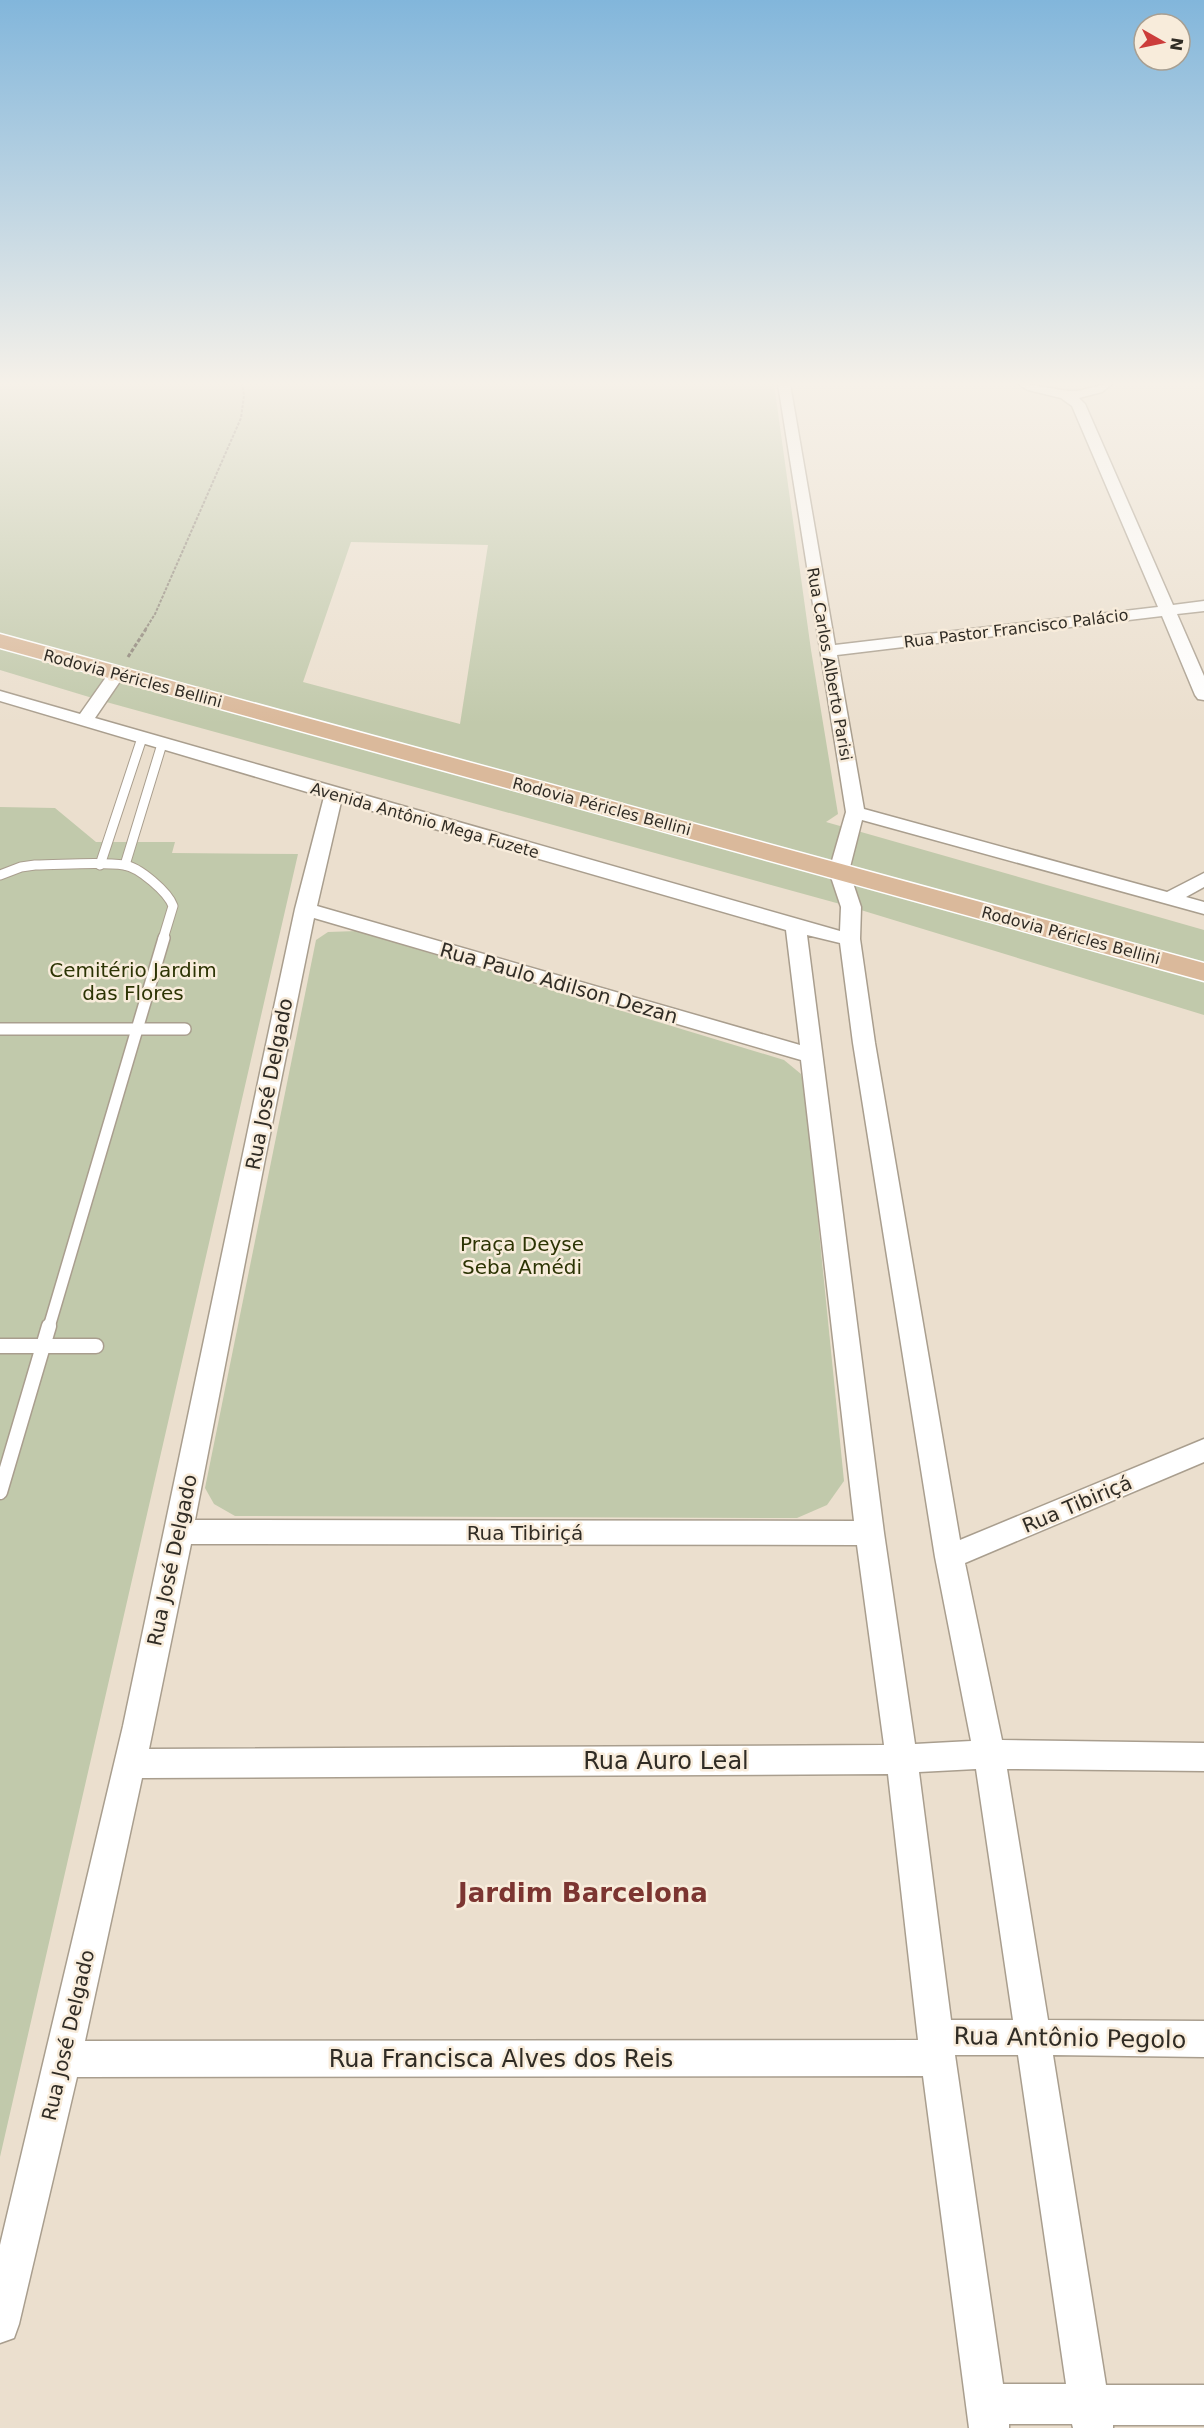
<svg xmlns="http://www.w3.org/2000/svg" width="1204" height="2428" viewBox="0 0 1204 2428" font-family="'DejaVu Sans',sans-serif">
<style>
.green{fill:#c1c9ab;fill-rule:evenodd}
.lines{fill:none;stroke-linecap:round;stroke-linejoin:round}
.service-far2-casing{stroke:#a99e8e;stroke-width:11}
.service-far1-casing{stroke:#a99e8e;stroke-width:14}
.service-casing{stroke:#a99e8e;stroke-width:17}
.minor-casing{stroke:#a99e8e;stroke-width:3}
.primary-casing{stroke:#fff;stroke-width:3}
.path-far1{stroke:#8a8276;stroke-width:2;stroke-dasharray:3 1.5;stroke-linecap:butt}
.path{stroke:#8a8276;stroke-width:3;stroke-dasharray:4 2;stroke-linecap:butt}
.service-far2{stroke:#fff;stroke-width:9}
.service-far1{stroke:#fff;stroke-width:11}
.service{stroke:#fff;stroke-width:14}
.minor{fill:#fff;fill-rule:evenodd}
.primary{fill:#dab99b;fill-rule:evenodd}
.labels{text-anchor:middle;stroke-width:5;stroke-linejoin:round;paint-order:stroke}
.far-street-label{font-size:16px;fill:#302c25;stroke:#f8ecdb}
.park-label{font-size:20px;fill:#2c3404;stroke:#f8ecdb}
.street-label{font-size:20px;fill:#302c25;stroke:#f8ecdb}
.near-street-label{font-size:24px;fill:#302c25;stroke:#f8ecdb}
.near-neighbourhood-label{font-size:26px;font-weight:bold;fill:#7c3531;stroke:#f8ecdb}
</style>
<rect width="100%" height="100%" fill="#ebdfce"/>
<g class="green">
<path d="M0,384H774L811,650L838,814L826,822L1204,930V1015L851,907L99,700L0,670ZM351,542L488,545L460,724L303,682Z"/>
<polygon points="0,807 55,808 96,842 175,842 172,853 298,854 0,2157"/>
<polygon points="357,931 784,1060 801,1074 805,1091 844,1481 827,1505 797,1518 235,1516 214,1504 205,1488 316,940 328,932"/>
</g>
<g class="lines">
<g class="service-far2-casing">
<g id="service-far2">
<polyline points="100,865 142,738"/>
<polyline points="125,865 162,744"/>
<path d="M0,875L21,867L35,865C60,865 100,861 124,865C139,867 168,892 173,906L163,939"/>
</g>
</g>
<g class="service-far1-casing">
<g id="service-far1">
<polyline points="0,1029 185,1029"/>
<polyline points="49,1327 164,938"/>
</g>
</g>
<g class="service-casing">
<g id="service">
<polyline points="0,1346 96,1346"/>
<polyline points="0,1492 49,1326"/>
</g>
</g>
<g class="minor-casing">
<path id="minor" d="M778,384H790L835,645L1158,607L1072,406L1061,398L1028,390L1018,384C1037,384 1056,391 1075,391C1089,390 1097,384 1112,384L1102,392L1079,398L1085,404L1173,605L1204,601V611L1177,614L1204,676V700L1198,699L1195,695L1162,616L837,655L864,809L1167,892L1204,873V887L1186,897L1204,902V914L862,820L849,871L861,907L860,939L875,1043L960,1540L1204,1439V1462L965,1563L1002,1740L1204,1743V1771L1007,1769L1048,2020L1204,2021V2057L1053,2055L1106,2385H1204V2425H1113V2428H1073L1072,2424H1009V2428H969L923,2076L77,2077L19,2324L14,2338L0,2343V2245L123,1726L261,1068L295,909L324,797L0,701V691L80,714L111,670H123L125,674L95,718L840,931L841,907L829,871L846,812ZM341,802L786,930L800,1045L317,906ZM314,918L801,1060L854,1521L195,1520L265,1159ZM807,935L840,943L853,1043L935,1557L971,1741L915,1744L884,1533ZM191,1544L857,1545L884,1745L149,1749ZM976,1769L1013,2020H951L919,1772ZM888,1774L918,2040L85,2041L142,1778ZM955,2055H1018L1066,2384H1003Z"/>
</g>
<g class="primary-casing">
<polygon id="primary" points="0,634 1204,963 1204,981 0,648"/>
</g>
<polyline class="path-far1" points="145,630 155,614 241,418 244,395 242,384"/>
<polyline class="path" points="128,657 146,629"/>
<use href="#service-far2" class="service-far2"/>
<use href="#service-far1" class="service-far1"/>
<use href="#service" class="service"/>
<use href="#minor" class="minor"/>
<use href="#primary" class="primary"/>
</g>
<linearGradient id="sky" x2="0" y2="1"><stop stop-color="#82b6db"/><stop offset="0.53" stop-color="#f6f1e9"/><stop offset="1" stop-color="#f6f1e9" stop-opacity="0"/></linearGradient>
<rect width="1204" height="724" fill="url(#sky)"/>
<g class="labels">
<g class="far-street-label">
<text transform="translate(1016 628) rotate(-7)" y="6">Rua Pastor Francisco Palácio</text>
<text transform="translate(830 664) rotate(80)" y="6">Rua Carlos Alberto Parisi</text>
<text transform="translate(133 678) rotate(15)" y="6">Rodovia Péricles Bellini</text>
<text transform="translate(602 806) rotate(15)" y="6">Rodovia Péricles Bellini</text>
<text transform="translate(425 820) rotate(16)" y="6">Avenida Antônio Mega Fuzete</text>
<text transform="translate(1071 935) rotate(15)" y="6">Rodovia Péricles Bellini</text>
</g>
<g class="park-label">
<text x="133" y="977">Cemitério Jardim<tspan x="133" dy="23">das Flores</tspan></text>
<text x="522" y="1251">Praça Deyse<tspan x="522" dy="23">Seba Amédi</tspan></text>
</g>
<g class="street-label">
<text transform="translate(559 983) rotate(16)" y="7">Rua Paulo Adilson Dezan</text>
<text transform="translate(269 1084) rotate(-79)" y="7">Rua José Delgado</text>
<text transform="translate(1077 1504) rotate(-23)" y="7">Rua Tibiriçá</text>
<text x="525" y="1540">Rua Tibiriçá</text>
<text transform="translate(172 1560) rotate(-78)" y="7">Rua José Delgado</text>
<text transform="translate(68 2035) rotate(-77)" y="7">Rua José Delgado</text>
</g>
<g class="near-street-label">
<text x="666" y="1769">Rua Auro Leal</text>
<text transform="translate(1070 2038) rotate(1)" y="8">Rua Antônio Pegolo</text>
<text x="501" y="2067">Rua Francisca Alves dos Reis</text>
</g>
<g class="near-neighbourhood-label">
<text x="583" y="1902">Jardim Barcelona</text>
</g>
</g>
<g transform="translate(1162 42) rotate(99)"><circle r="28" fill="#f8ecdb" stroke="#a89f92" stroke-width="1.5"/>
<path d="M0-4.5L10 22L0 15L-10 22Z" fill="#cc3d3b"/>
<text y="-9" font-size="16" font-weight="bold" text-anchor="middle" fill="#302c25">N</text>
</g>
</svg>
